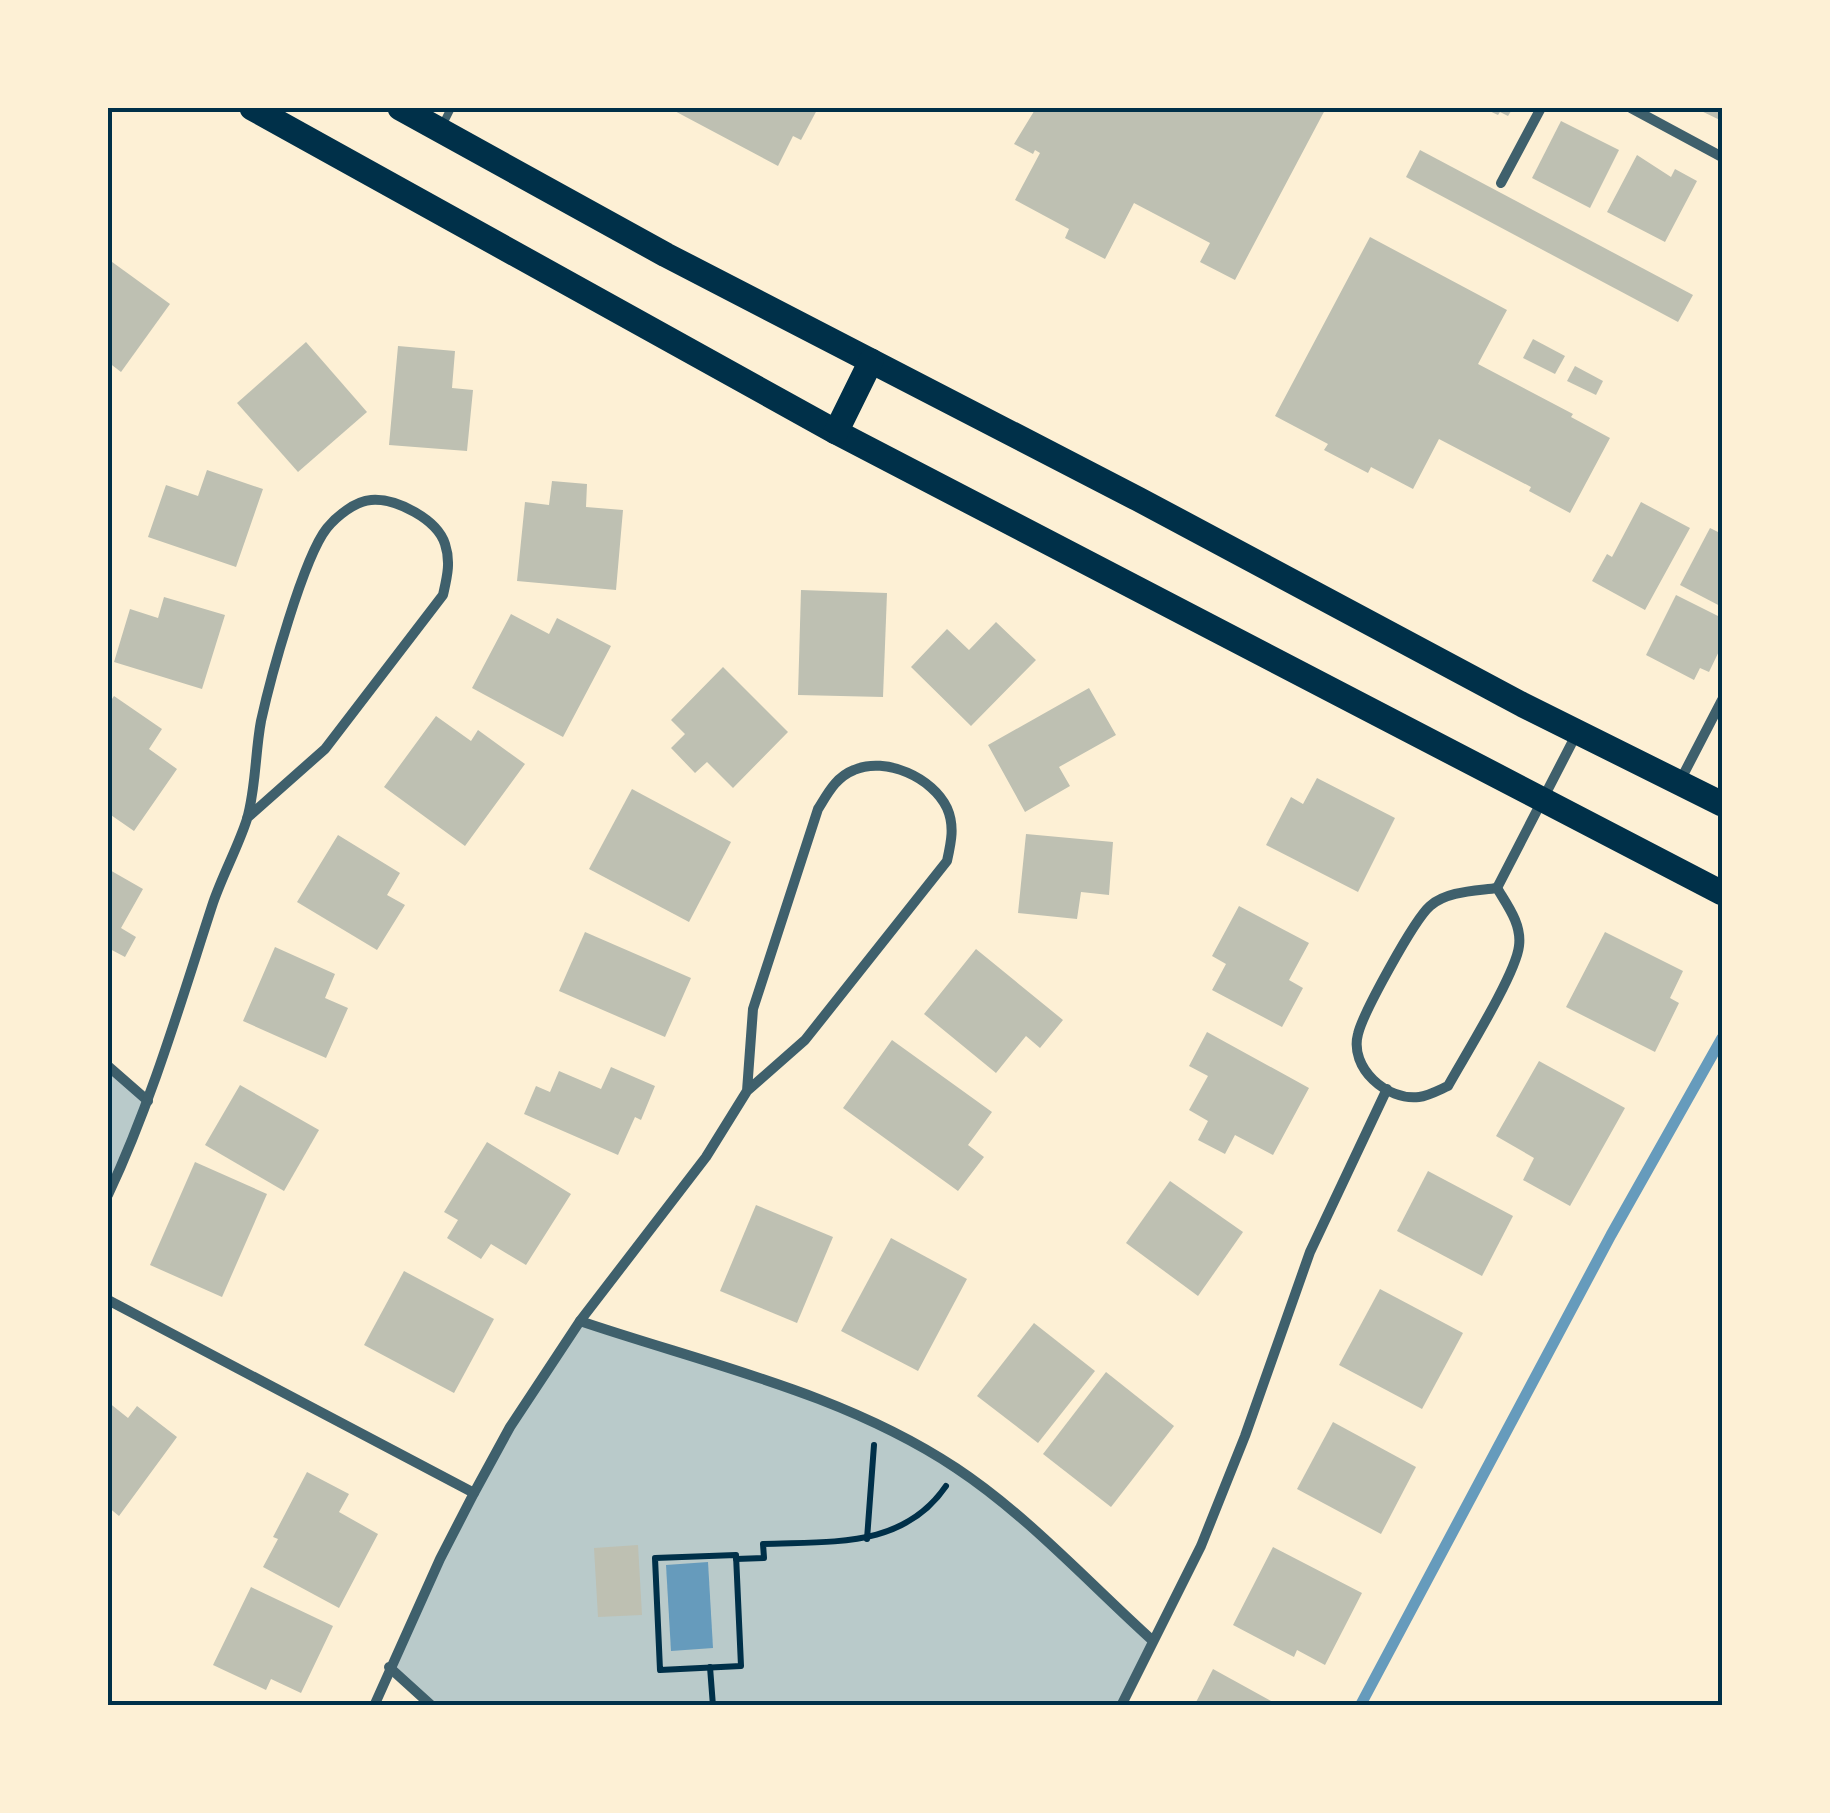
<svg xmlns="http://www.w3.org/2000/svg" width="1830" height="1813" viewBox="0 0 1830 1813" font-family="'Source Sans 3',sans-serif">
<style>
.green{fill:#b9caca}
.water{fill:#669bbc}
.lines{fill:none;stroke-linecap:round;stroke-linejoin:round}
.stream{stroke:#669bbc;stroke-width:11}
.building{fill:#bec0b2}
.path{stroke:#003049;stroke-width:6}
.service{stroke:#3f606c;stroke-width:8}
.minor{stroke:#3f606c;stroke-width:10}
.primary{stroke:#003049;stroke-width:25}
.neatline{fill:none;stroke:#003049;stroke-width:4}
</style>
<rect width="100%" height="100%" fill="#fdf0d5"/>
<g class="green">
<polygon points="108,1066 148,1101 108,1195"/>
<polygon points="580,1321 877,1423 996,1497 1152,1640 1121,1706 432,1705 389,1667 510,1427"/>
</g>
<polygon class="water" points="708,1562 713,1648 671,1651 666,1565"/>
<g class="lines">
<polyline class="stream" points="1360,1706 1611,1235 1722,1038"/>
</g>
<g class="building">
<polygon points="669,108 818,108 801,140 793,136 778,166"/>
<polygon points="1036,108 1326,108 1235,280 1200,262 1210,243 1134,203 1105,259 1065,238 1069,229 1015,200 1040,153 1035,150 1033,154 1014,144"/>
<polygon points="1483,108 1513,108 1508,116 1500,112 1498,115"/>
<polygon points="1695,108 1722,108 1722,121"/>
<polygon points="1561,121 1619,150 1590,208 1532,178"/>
<polygon points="1420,150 1693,295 1678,322 1406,177"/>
<polygon points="1637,155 1671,177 1675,169 1697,181 1665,242 1607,212"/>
<polygon points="1370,237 1507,310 1478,364 1573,414 1571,417 1610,438 1570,513 1529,491 1531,487 1439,439 1413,489 1371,467 1368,473 1324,450 1328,444 1275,416"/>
<polygon points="108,259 170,304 121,372 108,362"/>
<polygon points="1533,339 1565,356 1555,374 1523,358"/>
<polygon points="306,342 367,412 298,472 237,403"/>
<polygon points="398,346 455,351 452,388 473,390 467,451 389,445"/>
<polygon points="1575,366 1603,381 1596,395 1567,381"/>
<polygon points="207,470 263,489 236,567 148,537 166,485 198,496"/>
<polygon points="552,481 587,484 586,507 623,510 616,590 517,581 525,502 549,505"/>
<polygon points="1641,502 1690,528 1645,610 1592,581 1607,554 1612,557"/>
<polygon points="1710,528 1722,534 1722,607 1680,585"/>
<polygon points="801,590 887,593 883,697 798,695"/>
<polygon points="1676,595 1722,618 1722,645 1709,672 1700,668 1694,680 1646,655"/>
<polygon points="164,597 225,615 202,689 114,662 130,609 158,618"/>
<polygon points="511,614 549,634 557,618 611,646 563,737 472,688"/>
<polygon points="996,622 1036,660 971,726 911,667 947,629 969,650"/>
<polygon points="723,667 788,732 733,788 707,762 695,773 671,748 685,734 671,720"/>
<polygon points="1089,688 1116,735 1059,767 1070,786 1025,812 988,745"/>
<polygon points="114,696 162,729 149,749 177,769 134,831 108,813 108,705"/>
<polygon points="436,716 471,741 478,730 525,764 465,846 384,787"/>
<polygon points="1317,778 1395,818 1358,892 1266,845 1291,797 1303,804"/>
<polygon points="632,789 731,842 689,922 589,869"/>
<polygon points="1026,834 1113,842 1109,895 1081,892 1077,919 1018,913"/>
<polygon points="338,835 400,873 387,895 405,905 377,950 297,902"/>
<polygon points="108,869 143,889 121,928 136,937 125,957 108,948"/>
<polygon points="1239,906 1309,943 1289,980 1303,988 1282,1027 1212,990 1226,964 1212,956"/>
<polygon points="585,932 691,978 665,1037 559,991"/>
<polygon points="1605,932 1683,971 1670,998 1679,1003 1655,1052 1566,1007"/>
<polygon points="275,947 335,974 325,998 348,1008 326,1058 243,1021"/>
<polygon points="976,949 1063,1020 1040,1048 1026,1036 996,1073 924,1014"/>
<polygon points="1207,1032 1309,1088 1273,1155 1235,1135 1225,1154 1198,1140 1208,1121 1189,1110 1208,1076 1189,1066"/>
<polygon points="892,1040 992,1112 968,1145 984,1157 958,1191 843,1108"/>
<polygon points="1539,1061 1625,1108 1570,1206 1523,1180 1534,1158 1496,1136"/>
<polygon points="611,1067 655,1086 641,1120 635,1117 618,1155 524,1114 536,1086 550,1092 559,1071 601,1089"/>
<polygon points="240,1085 319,1130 284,1191 205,1145"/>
<polygon points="487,1142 571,1194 526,1265 491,1244 481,1259 447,1238 458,1220 444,1212"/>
<polygon points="195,1162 267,1194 222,1297 150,1265"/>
<polygon points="1428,1171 1513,1216 1482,1276 1397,1231"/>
<polygon points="1170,1181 1243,1232 1198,1296 1126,1243"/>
<polygon points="756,1205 833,1237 797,1323 720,1291"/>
<polygon points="891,1238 967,1279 918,1371 841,1331"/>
<polygon points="404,1271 494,1319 454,1393 364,1345"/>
<polygon points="1380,1289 1463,1333 1422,1409 1339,1365"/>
<polygon points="1034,1323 1095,1371 1038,1443 977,1396"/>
<polygon points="1106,1372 1174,1426 1111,1507 1043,1454"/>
<polygon points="108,1402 128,1418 137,1406 177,1437 119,1516 108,1507"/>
<polygon points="1333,1422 1416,1467 1381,1534 1297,1489"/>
<polygon points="307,1472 349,1494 339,1512 378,1534 339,1608 263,1567 278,1539 273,1537"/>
<polygon points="638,1545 642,1615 598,1617 594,1548"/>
<polygon points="1273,1547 1362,1593 1325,1665 1297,1650 1294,1657 1233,1625"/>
<polygon points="251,1587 333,1626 301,1693 271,1679 266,1690 213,1665"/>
<polygon points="1213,1669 1280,1706 1194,1706"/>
</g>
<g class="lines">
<g class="path">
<polyline points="867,1539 874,1445"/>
<polygon points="736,1555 741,1666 660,1670 655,1558"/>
<path d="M736,1559L764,1558L763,1544C831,1541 903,1549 946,1486"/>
<polyline points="710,1667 713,1706"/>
</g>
<polyline class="service" points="442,126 451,108"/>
<g class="minor">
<polyline points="1631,108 1722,157"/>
<polyline points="1501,183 1541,108"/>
<polyline points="1680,781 1722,700"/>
<path d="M1497,888C1507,905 1522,924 1519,946C1516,974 1464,1057 1448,1086C1439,1090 1428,1096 1419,1097C1387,1101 1349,1068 1358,1034C1363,1013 1414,920 1430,906C1447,891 1476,891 1497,888Z"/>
<polyline points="1497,888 1577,733"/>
<polyline points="108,1066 148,1101"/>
<path d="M108,1195C152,1101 181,1001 213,903C223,874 238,847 247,819C256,788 255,753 261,721C270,680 303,558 327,528C336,517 355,501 371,500C396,498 437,519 445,544C451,562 447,577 443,595L325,749L247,818"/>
<polyline points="108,1300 474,1493"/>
<path d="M580,1321C707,1364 843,1393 956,1468C1027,1515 1089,1583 1152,1640"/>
<polyline points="389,1667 432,1706"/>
<path d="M374,1706L440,1559L474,1493L510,1427L580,1321L706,1157L747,1091L805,1040L947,861C951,843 955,826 947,808C933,778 886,756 854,770C836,777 828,793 818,809L753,1009L747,1091"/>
<polyline points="1121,1706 1201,1546 1245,1436 1310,1252 1387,1089"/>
</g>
<g class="primary">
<polyline points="252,108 836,432 1722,893"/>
<polyline points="400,108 666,255 1138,499 1523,705 1722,804"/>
<polyline points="836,432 871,361"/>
</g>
</g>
<rect width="1830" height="1813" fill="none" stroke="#fdf0d5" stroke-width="220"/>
<rect x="110" y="110" width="1610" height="1593" class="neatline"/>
</svg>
